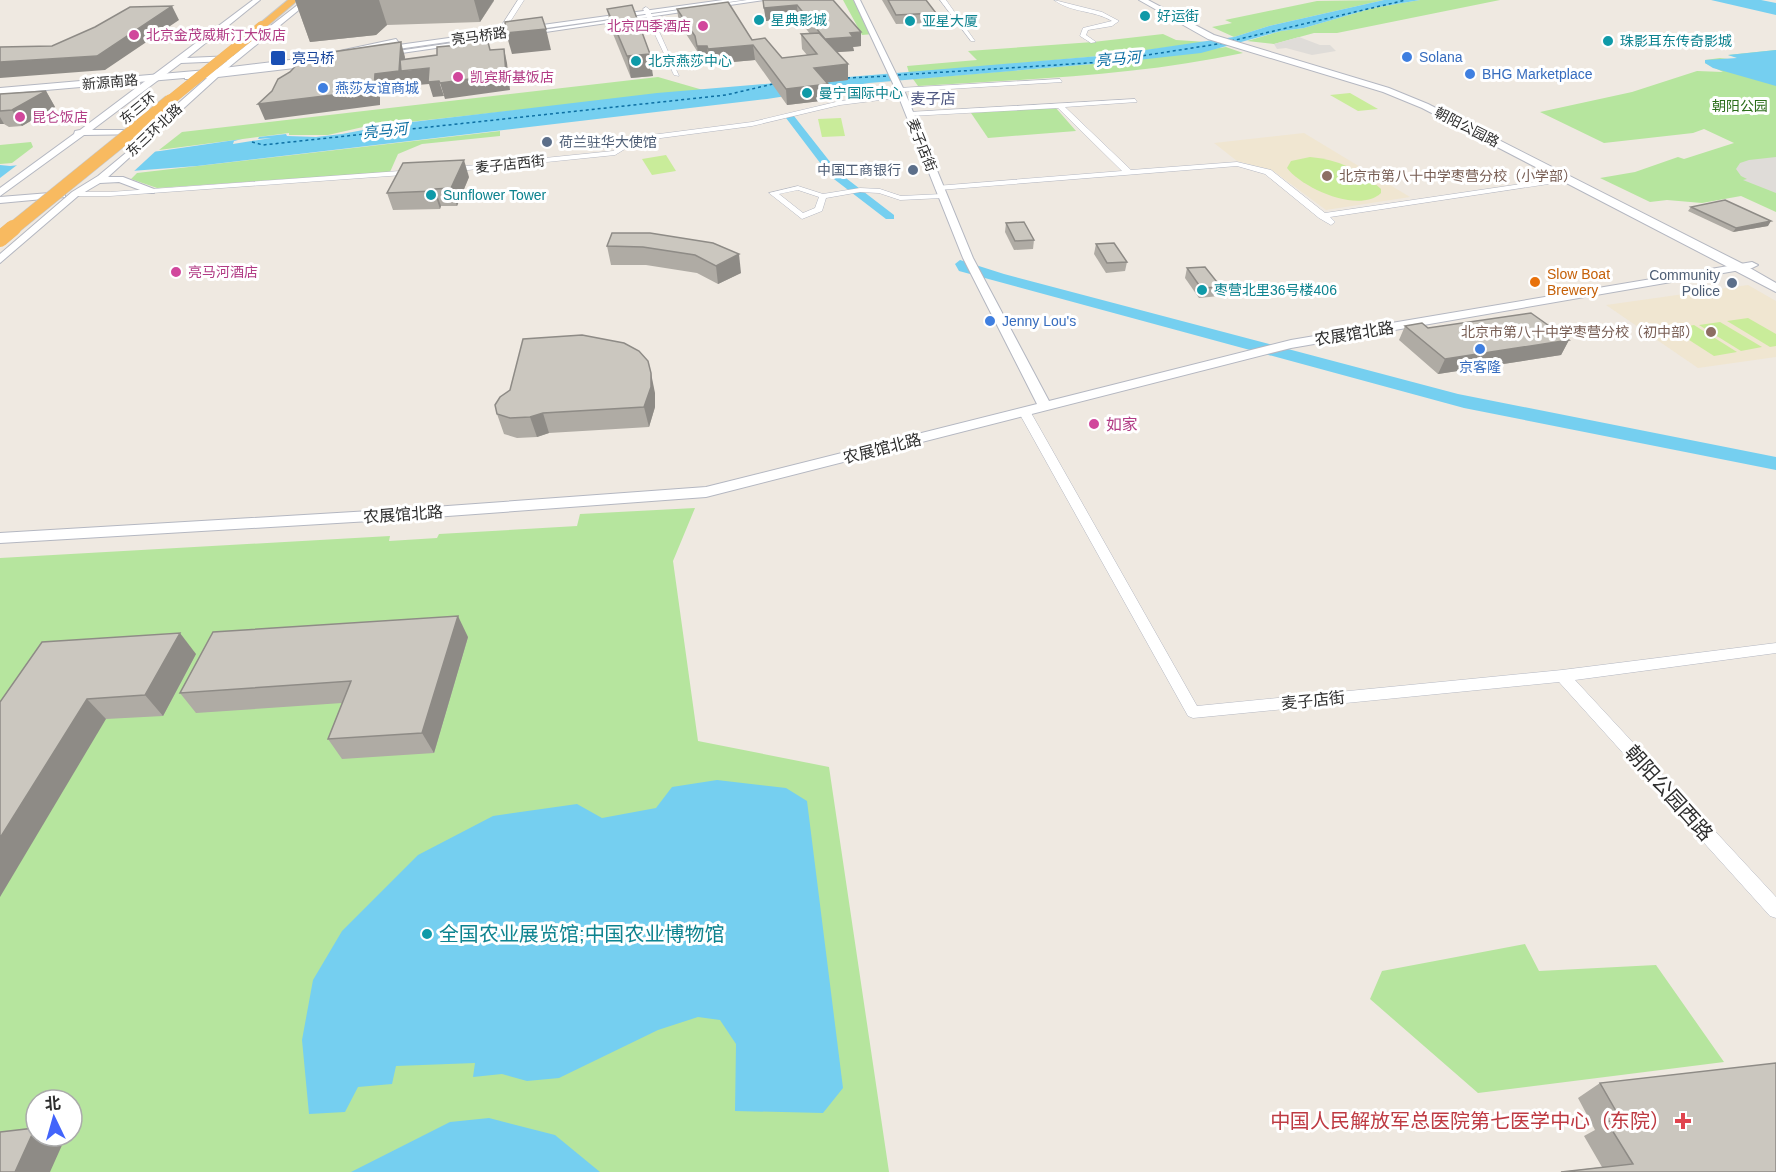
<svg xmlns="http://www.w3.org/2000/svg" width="1776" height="1172" viewBox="0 0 1776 1172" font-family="Helvetica,'Noto Sans SC',sans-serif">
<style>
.education{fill:#f0e6d1}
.green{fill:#b6e59e;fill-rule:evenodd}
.pitch{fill:#c9ec9a}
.plaza{fill:#dfdcd8}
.water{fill:#75cff0}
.pier{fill:#efe9e1}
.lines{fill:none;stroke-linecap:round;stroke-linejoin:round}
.canal{fill:#75cff0;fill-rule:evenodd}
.ferry{stroke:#0d6fa3;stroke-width:1.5;stroke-dasharray:3 3;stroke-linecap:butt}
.minor-casing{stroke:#b4b7c1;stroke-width:1}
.tertiary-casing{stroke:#b4b7c1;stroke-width:2}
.secondary-casing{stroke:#b4b7c1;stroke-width:2}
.trunk-casing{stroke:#c9c9c9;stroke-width:2}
.minor{fill:#fff;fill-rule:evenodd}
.tertiary{fill:#fff;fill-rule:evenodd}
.secondary{fill:#fff;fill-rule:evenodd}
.trunk{fill:#f8ba60;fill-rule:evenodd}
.trunk-bridge-far2-casing{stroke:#c9c9c9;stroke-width:10;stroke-linecap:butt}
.trunk-bridge-far1-casing{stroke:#c9c9c9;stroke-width:14;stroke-linecap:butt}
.trunk-bridge-casing{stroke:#c9c9c9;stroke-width:16;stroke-linecap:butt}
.trunk-bridge-far2{stroke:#f8ba60;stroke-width:10}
.trunk-bridge-far1{stroke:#f8ba60;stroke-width:13}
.trunk-bridge{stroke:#f8ba60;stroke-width:16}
.wall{fill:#afaba4}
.shaded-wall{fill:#8e8b86}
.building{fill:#cbc7bf;stroke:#8e8b86;stroke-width:1.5}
.culture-dot{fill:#0f9aa8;stroke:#fff;stroke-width:2}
.hotel-dot{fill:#d1479c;stroke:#fff;stroke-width:2}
.shop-dot{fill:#3f7fe0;stroke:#fff;stroke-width:2}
.transit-dot{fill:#1a4fb4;stroke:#fff;stroke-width:2}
.service-dot{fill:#5c6f8a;stroke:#fff;stroke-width:2}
.education-dot{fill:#8d6e63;stroke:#fff;stroke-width:2}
.food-dot{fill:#e8710a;stroke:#fff;stroke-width:2}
.health-dot{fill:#e0444e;stroke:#fff;stroke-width:2}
.labels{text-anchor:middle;stroke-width:6;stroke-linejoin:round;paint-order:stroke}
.far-culture-label{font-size:14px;fill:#0d838f;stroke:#fff;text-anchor:start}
.far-hotel-label{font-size:14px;fill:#b23c85;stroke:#fff;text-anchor:start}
.far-street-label{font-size:14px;fill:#2e2e2e;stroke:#fff}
.far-shop-label{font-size:14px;fill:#366cbe;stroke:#fff;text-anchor:start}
.far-transit-label{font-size:14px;fill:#164399;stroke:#fff;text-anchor:start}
.far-park-label{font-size:14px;fill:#2c6e1b;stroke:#fff}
.far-service-label{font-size:14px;fill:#4e5e75;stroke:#fff;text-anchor:end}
.far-education-label{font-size:14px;fill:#785e54;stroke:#fff;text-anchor:start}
.far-food-label{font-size:14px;fill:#c56008;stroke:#fff;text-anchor:start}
.far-water-label{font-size:15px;font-style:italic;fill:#0d6fa3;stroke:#fff}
.far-neighbourhood-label{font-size:15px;fill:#4d5680;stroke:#fff}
.street-label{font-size:16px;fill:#2e2e2e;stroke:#fff}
.hotel-label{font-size:16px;fill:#b23c85;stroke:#fff;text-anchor:start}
.near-street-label{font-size:20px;fill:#2e2e2e;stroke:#fff}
.near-culture-label{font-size:20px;fill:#0d838f;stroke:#fff;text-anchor:start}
.near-health-label{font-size:20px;fill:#be3a42;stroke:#fff;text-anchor:end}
</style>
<rect width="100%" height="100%" fill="#efe9e1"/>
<g class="education">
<polygon points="1304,133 1410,197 1326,210 1272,170 1237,161 1214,143"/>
<polygon points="1748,285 1776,301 1776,357 1698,368 1606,305"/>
</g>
<g class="green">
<polygon points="843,0 853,0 858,9 861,9 873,34 862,35"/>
<polygon points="1384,0 1269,26 1234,37 1212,27 1232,23 1225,20 1317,1"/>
<polygon points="1420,0 1500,0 1337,33 1314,33 1274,44 1247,41 1281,31 1304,28 1373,8"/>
<polygon points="1163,34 1176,40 1207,42 1111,55 909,73 907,66 977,60 968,51 1093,42"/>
<path d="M1226,47L1243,53C1136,76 1027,79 918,86L913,79L1129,61Z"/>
<polygon points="1776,50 1776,212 1741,196 1702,203 1667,200 1650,202 1600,178 1635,172 1678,157 1684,159 1734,143 1704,129 1693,133 1604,143 1540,112 1632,92 1697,71 1723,72 1705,63 1705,60 1720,58 1736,60 1737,57 1728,55"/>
<polygon points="658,77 703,90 363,127 328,135 289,135 289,133 159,150 182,132"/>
<polygon points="1055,107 1076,131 988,138 971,113"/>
<polygon points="500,131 500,136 422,144 398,154 390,172 157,188 131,179 137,173"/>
<polygon points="31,142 33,147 12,163 0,164 0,145"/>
<path d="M695,508L673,561L698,741L829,767L889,1172H0V558L390,536L389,541L437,538L439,534L577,526L580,514ZM36,1100H72V1136H36Z"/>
<polygon points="1525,944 1539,971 1656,965 1724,1062 1478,1093 1370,999 1382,971"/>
</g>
<g class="pitch">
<polygon points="1350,93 1378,109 1358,111 1330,95"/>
<polygon points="841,118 845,136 822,137 818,119"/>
<polygon points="666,155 676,171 652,175 642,159"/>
<path d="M1310,157C1337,159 1361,170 1381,189V193C1359,214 1302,188 1287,168L1291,161Z"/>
<polygon points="1748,318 1776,334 1776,346 1770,347 1727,321"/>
<polygon points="1720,322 1762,347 1741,351 1699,325"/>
<polygon points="1694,325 1737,352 1714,356 1672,329"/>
</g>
<g class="plaza">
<polygon points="1299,37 1320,45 1330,45 1336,51 1312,55 1286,48 1277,49 1274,44"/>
<polygon points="1776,157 1776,193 1743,180 1747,179 1741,176 1736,169 1740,163 1749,160"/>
</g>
<g class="water">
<polygon points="1384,0 1420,0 1373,8 1304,28 1281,31 1201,53 1129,61 869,83 767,99 197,166 0,181 0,165 10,166 160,151 242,139 234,141 233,144 271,138 258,139 259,137 286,134 287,136 316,137 342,134 395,124 657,93 1111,55 1234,37 1269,26"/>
<polygon points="1711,0 1761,0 1776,3 1776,15"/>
<polygon points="1776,50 1776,86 1713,68 1705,63 1705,60 1737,58 1728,55"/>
<polygon points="960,260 1004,274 1458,394 1776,457 1776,470 1464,408 959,271 955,264"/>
<polygon points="717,780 786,788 807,801 843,1088 823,1113 735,1111 736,1044 720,1020 698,1017 658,1030 559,1078 527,1081 502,1074 473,1077 475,1063 396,1066 392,1084 358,1087 345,1112 309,1114 302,1040 313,980 342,931 418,855 493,816 577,804 602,818 656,808 672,787"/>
<polygon points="489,1118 555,1135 600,1172 351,1172 450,1122"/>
</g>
<polygon class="pier" points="159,148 132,173 0,184 0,178 21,162"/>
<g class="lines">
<polygon class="canal" points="791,115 794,116 838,172 894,215 894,219 886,219 830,176 786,118"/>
<g class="ferry">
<polyline points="1231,41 1406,0"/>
<polyline points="898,75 1103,62 1224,43"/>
<polyline points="847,78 890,76"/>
<polyline points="252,142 263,145 726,95 773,84"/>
</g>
<g class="minor-casing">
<g id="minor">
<polygon points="518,0 524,0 508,25 511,29 506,30 502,25"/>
<polygon points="940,0 946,0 975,41 971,41"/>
<path d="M1054,0L1102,12L1119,21L1112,26L1088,30L1086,35L1096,42L1091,43L1080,36L1083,28L1112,21C1094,10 1071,13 1054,0Z"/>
<polygon points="646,7 649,9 679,76 674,75 643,9"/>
<polygon points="1060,79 1062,82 900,92 897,90 900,88"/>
<polygon points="902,94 904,97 840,105 752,126 638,141 615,155 448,172 444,170 448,168 613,151 636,137 752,122 840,101"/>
<polygon points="1135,99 1137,102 1065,107 1131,170 1237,162 1271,170 1325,213 1568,177 1572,179 1568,181 1330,217 1335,222 1331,225 1319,218 1265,174 1237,166 939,190 935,188 936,186 1122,171 1058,108 910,116 907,114 910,112"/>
<polygon points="414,170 417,170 417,174 110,196 75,196 71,194 75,192 110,192"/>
<path d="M798,186L823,194L860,188L880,189L901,196L942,194L946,196L942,198L900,200L879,193L860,192L826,198L822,211L802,219L769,193ZM798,190L819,197L815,208L803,213L779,194Z"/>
<polygon points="1024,408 1030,411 1197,706 1562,670 1776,643 1776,653 1575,680 1776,897 1776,918 1770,916 1559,682 1193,718 1188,716 1018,411"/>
</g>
</g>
<g class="tertiary-casing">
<g id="tertiary">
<path d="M253,0H260L218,34L264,31L304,0H311L223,72L317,61L321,63L320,65L218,77L108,177H123L154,189V193H148L119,182L100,183L78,196L0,263V254L72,192L98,176L133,147L145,134L84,135L0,196V188L74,134L75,131L80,130ZM259,35L233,56L187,58L213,37L217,39ZM227,61L213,72L185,75V79H188L207,78L148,130H92L181,63Z"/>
<polygon points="747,0 764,0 381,56 377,54"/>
<polygon points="854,0 860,0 904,90 973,258 1049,401 1291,340 1752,262 1758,265 1752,268 1291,348 706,497 420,518 0,543 0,533 420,508 706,487 1037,404 963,258 896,90"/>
<polygon points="396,39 399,43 334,55 330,53"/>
<polygon points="62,192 65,193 65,197 0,203 0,197"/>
</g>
</g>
<g class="secondary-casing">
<g id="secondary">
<polygon points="723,0 743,0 377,52 373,50 377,48"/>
<polygon points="1139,0 1148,0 1214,35 1389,88 1428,104 1743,264 1776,283 1776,292 1422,108 1383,92 1208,39"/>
<polygon points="323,56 327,58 326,60 207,76 0,94 0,88 207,70"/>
</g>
</g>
<g class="trunk-casing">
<polygon id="trunk" points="288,0 298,0 265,28 259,28 259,24"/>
</g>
<use href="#minor" class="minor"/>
<use href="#tertiary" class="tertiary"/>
<use href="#secondary" class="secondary"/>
<use href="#trunk" class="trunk"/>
<g class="trunk-bridge-far2-casing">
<polyline id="trunk-bridge-far2" points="168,102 262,26"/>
</g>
<g class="trunk-bridge-far1-casing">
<polyline id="trunk-bridge-far1" points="11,230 170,101"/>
</g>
<g class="trunk-bridge-casing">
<polyline id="trunk-bridge" points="0,239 13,228"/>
</g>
<use href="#trunk-bridge-far2" class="trunk-bridge-far2"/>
<use href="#trunk-bridge-far1" class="trunk-bridge-far1"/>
<use href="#trunk-bridge" class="trunk-bridge"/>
</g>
<g class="wall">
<polygon points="295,0 494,0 494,1 480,22 387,25 376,35 310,42"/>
<polygon points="763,0 833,0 861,46 853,47 854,51 836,52 848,64 848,80 826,82 829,100 787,105 755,60 710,64 709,61 699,61 697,51 679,23 677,9 752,40 782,58 807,55 802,49 801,34 810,34 798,18 766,21"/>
<polygon points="882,0 918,0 936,13 935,23 896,24"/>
<polygon points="607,9 653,76 631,78 611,29"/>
<polygon points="46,91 55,107 22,126 9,127 4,124 0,124 0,94"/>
<polygon points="469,177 457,206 441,206 440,209 393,210 387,193"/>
<polygon points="1691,207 1768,226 1733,232 1688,211"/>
<polygon points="1006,223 1034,240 1033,249 1014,250 1005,232"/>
<polygon points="650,233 741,273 718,284 697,273 646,265 611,265 607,246"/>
<polygon points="1096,244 1127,262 1125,271 1106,273 1094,254"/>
<polygon points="1187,268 1221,287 1219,296 1199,298 1185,278"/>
<polygon points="1405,326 1428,328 1569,340 1561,355 1438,374 1399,340"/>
<polygon points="655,393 655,407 649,427 549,433 537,437 517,438 504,434 497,414"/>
<polygon points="468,637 434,753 342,759 328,739 342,703 196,713 180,693"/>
<polygon points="196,654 163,716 106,719 0,702"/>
<polygon points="1600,1083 1776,1172 1560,1172 1602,1167 1584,1136 1595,1130 1578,1098"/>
</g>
<g class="shaded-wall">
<polygon points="295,0 379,0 387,25 376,35 310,42"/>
<polygon points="474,0 494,0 480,22"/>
<polygon points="797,5 798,18 766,21 764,8"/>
<polygon points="172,6 179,20 105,70 0,78 0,62 97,56"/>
<polygon points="546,29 551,50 512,54 506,33"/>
<polygon points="861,32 861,46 853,47 854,51 825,53 825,39 850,33"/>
<polygon points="401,42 405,57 404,71 429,68 439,81 444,96 433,97 429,84 406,86 404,81 404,87 380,89 380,105 265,120 258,104 375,74"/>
<polygon points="753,45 755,60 710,64 708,49"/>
<polygon points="697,46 707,46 709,61 699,61"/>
<polygon points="504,49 507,63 510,90 445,99 440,83"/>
<polygon points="650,54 653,76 631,78 627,56"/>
<polygon points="848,64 848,80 815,84 814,68"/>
<polygon points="828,84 829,100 787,105 786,89"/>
<polygon points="46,91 55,107 22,126 12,110"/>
<polygon points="0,117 4,124 0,124"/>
<polygon points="464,160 469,177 457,206 451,188"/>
<polygon points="435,189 441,206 440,209 434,191"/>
<polygon points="1771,221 1768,226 1733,232 1736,228"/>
<polygon points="739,254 741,273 718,284 716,266"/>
<polygon points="1569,340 1561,355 1438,374 1445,359"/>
<polygon points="651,373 655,393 655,407 649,427 644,407"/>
<polygon points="543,413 549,433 537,437 530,417"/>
<polygon points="458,616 468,637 434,753 422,733"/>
<polygon points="180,633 196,654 163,716 145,695"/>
<polygon points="87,699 106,719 0,897 0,838"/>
<polygon points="35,1128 36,1129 36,1136 50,1136 63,1143 50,1172 15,1172"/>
</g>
<g class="building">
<polygon points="763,0 833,0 861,32 850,33 853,37 825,39 797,5 764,8"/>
<polygon points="888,0 926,0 936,13 896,15"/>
<polygon points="728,2 752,40 765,38 782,58 817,54 801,34 819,33 848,64 814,68 828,84 786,89 753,45 708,49 707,46 697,46 695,36 677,9"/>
<polygon points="632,5 650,54 627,56 607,9"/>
<polygon points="172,6 97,56 0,62 0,47 52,46 95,27 130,7"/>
<polygon points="542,17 546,29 506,33 505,22"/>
<polygon points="465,39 472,40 473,44 488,42 490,50 504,49 506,74 440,83 439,81 428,82 429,68 401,71 400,60 437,55 437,47 459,45 458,41"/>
<polygon points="401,42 399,71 375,74 374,90 258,104 272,91 278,79 290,72 305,56"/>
<polygon points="46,91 12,110 0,111 0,94"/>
<polygon points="464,160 451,188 435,189 434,191 387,193 403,163"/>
<polygon points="1725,200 1771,221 1736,228 1691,207"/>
<polygon points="1024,222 1034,240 1015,241 1006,223"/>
<polygon points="612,233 650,233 713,243 739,254 716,266 695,255 643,247 607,246"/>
<polygon points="1114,243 1127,262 1107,263 1096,244"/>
<polygon points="1205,267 1221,287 1201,288 1187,268"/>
<polygon points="1531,313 1569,340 1445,359 1405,326 1422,323 1428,328"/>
<polygon points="582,335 624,343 639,351 648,361 651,373 651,387 644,407 543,413 530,417 510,418 497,414 495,405 500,397 510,390 523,339"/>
<polygon points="458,616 422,733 328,739 351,681 180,693 213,632"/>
<polygon points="180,633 145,695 87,699 0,838 0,702 42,642"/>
<polygon points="1776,1063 1776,1172 1561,1172 1633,1164 1607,1122 1620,1118 1600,1083"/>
<polygon points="35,1128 15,1172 0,1172 0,1132"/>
</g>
<g class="culture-dot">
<circle cx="1145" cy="16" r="6"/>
<circle cx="759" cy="20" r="6"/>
<circle cx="910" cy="21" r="6"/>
<circle cx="1608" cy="41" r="6"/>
<circle cx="636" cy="61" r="6"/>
<circle cx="807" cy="93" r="6"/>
<circle cx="431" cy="195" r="6"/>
<circle cx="1202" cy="290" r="6"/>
<circle cx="427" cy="934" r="6"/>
</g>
<g class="hotel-dot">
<circle cx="703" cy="26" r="6"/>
<circle cx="134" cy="35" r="6"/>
<circle cx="458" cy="77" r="6"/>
<circle cx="20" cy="117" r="6"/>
<circle cx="176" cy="272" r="6"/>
<circle cx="1094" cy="424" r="6"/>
</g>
<g class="shop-dot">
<circle cx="1407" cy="57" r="6"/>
<circle cx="1470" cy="74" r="6"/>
<circle cx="323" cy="88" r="6"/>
<circle cx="990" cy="321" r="6"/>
<circle cx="1480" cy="349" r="6"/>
</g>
<rect class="transit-dot" x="270" y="50" width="16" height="16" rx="3"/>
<g class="service-dot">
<circle cx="547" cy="142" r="6"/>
<circle cx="913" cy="170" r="6"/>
<circle cx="1732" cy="283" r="6"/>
</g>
<g class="education-dot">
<circle cx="1327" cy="176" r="6"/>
<circle cx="1711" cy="332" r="6"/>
</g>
<circle class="food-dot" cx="1535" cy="282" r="6"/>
<path class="health-dot" d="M1680 1112h6v6h6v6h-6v6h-6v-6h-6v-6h6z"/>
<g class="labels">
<g class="far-culture-label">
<text x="1157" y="21">好运街</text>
<text x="771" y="25">星典影城</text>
<text x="922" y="26">亚星大厦</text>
<text x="1620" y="46">珠影耳东传奇影城</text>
<text x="648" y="66">北京燕莎中心</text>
<text x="819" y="98">曼宁国际中心</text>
<text x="443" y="200">Sunflower Tower</text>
<text x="1214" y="295">枣营北里36号楼406</text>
</g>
<g class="far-hotel-label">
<text x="691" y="31" text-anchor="end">北京四季酒店</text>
<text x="146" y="40">北京金茂威斯汀大饭店</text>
<text x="470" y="82">凯宾斯基饭店</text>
<text x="32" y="122">昆仑饭店</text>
<text x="188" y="277">亮马河酒店</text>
</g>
<g class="far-street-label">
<text transform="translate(479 36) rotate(-8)" y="5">亮马桥路</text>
<text transform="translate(110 82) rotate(-5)" y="5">新源南路</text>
<text transform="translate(138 108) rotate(-39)" y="5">东三环</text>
<text transform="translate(1467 127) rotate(27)" y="5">朝阳公园路</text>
<text transform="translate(154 130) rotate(-43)" y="5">东三环北路</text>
<text transform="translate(922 145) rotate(68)" y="5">麦子店街</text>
<text transform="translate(510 164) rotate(-6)" y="5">麦子店西街</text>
</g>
<g class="far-shop-label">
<text x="1419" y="62">Solana</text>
<text x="1482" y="79">BHG Marketplace</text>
<text x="335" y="93">燕莎友谊商城</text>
<text x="1002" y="326">Jenny Lou's</text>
<text x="1480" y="372" text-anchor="middle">京客隆</text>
</g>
<g class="far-transit-label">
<text x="292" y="63">亮马桥</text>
</g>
<g class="far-park-label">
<text x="1740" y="111">朝阳公园</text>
</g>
<g class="far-service-label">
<text x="559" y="147" text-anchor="start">荷兰驻华大使馆</text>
<text x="901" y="175">中国工商银行</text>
<text x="1720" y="280">Community<tspan x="1720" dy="16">Police</tspan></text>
</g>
<g class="far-education-label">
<text x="1339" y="181">北京市第八十中学枣营分校（小学部）</text>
<text x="1699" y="337" text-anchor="end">北京市第八十中学枣营分校（初中部）</text>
</g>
<g class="far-food-label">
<text x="1547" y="279">Slow Boat<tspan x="1547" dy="16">Brewery</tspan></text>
</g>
<g class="far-water-label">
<text transform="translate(1118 59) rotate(-5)" y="5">亮马河</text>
<text transform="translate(385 131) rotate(-6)" y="5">亮马河</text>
</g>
<g class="far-neighbourhood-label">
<text x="933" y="104">麦子店</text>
</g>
<g class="street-label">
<text transform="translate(1354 333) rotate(-9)" y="6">农展馆北路</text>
<text transform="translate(882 448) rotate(-14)" y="6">农展馆北路</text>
<text transform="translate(403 514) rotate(-4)" y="6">农展馆北路</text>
<text transform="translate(1313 700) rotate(-6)" y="6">麦子店街</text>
</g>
<g class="hotel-label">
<text x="1106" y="430">如家</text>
</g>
<g class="near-street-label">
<text transform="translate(1669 793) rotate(48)" y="7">朝阳公园西路</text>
</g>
<g class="near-culture-label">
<text x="439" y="941">全国农业展览馆;中国农业博物馆</text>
</g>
<g class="near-health-label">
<text x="1670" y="1128">中国人民解放军总医院第七医学中心（东院）</text>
</g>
</g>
<g transform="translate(54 1118) rotate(355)"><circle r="28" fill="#ffffff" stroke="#ababab" stroke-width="1.5"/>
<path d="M0-4.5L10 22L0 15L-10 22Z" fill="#4264fb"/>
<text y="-9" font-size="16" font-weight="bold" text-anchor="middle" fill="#2e2e2e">北</text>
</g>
</svg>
